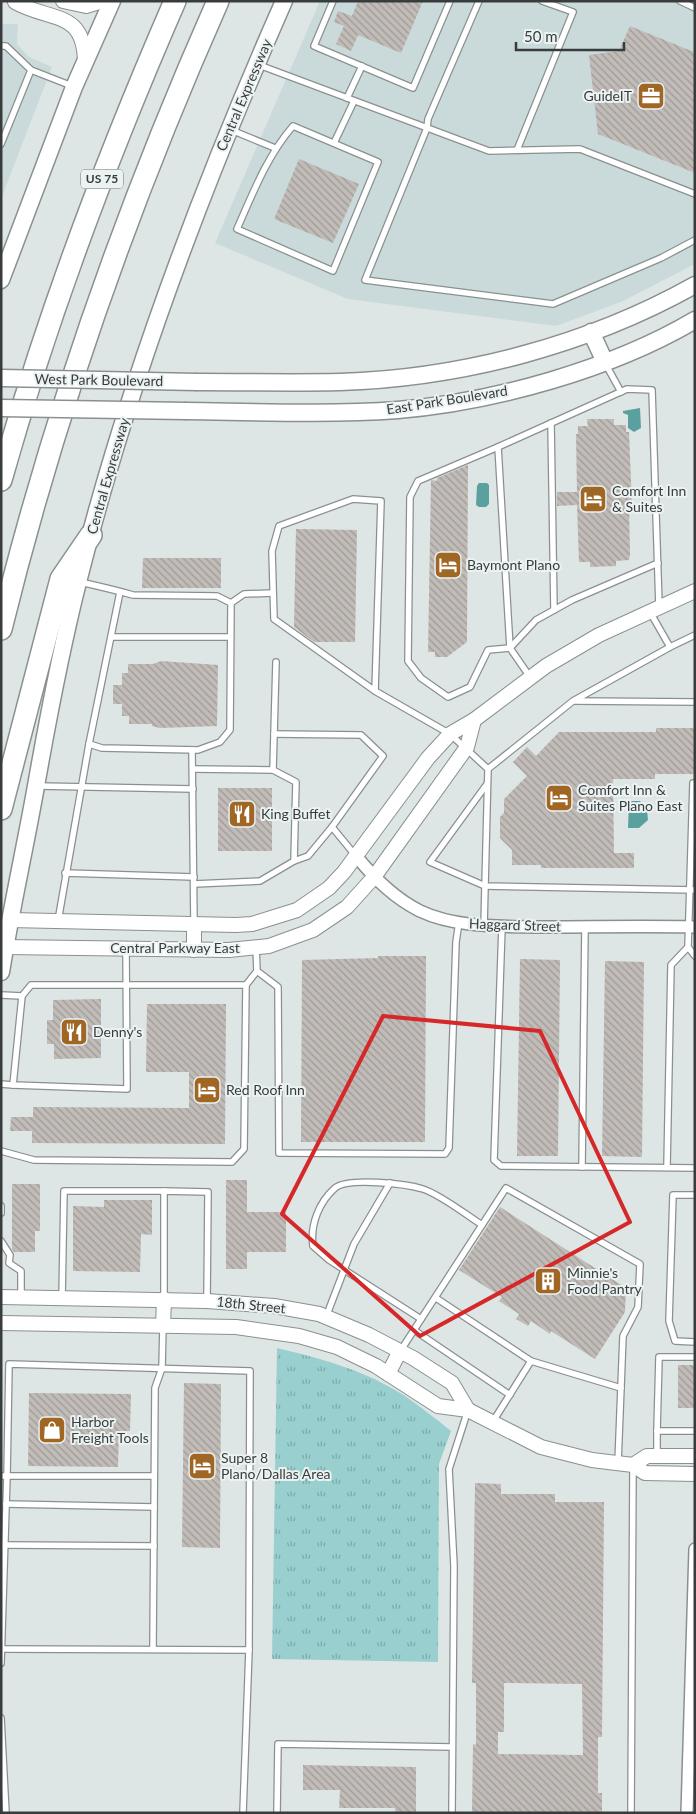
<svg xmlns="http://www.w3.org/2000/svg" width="696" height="1814" viewBox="0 0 696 1814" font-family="Lato,sans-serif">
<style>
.built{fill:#cadada}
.grass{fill:url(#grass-tufts)}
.water{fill:#5aa09f}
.building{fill:url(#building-back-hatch);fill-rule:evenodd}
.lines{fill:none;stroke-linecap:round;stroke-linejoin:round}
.service-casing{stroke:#8a9090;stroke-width:8}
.minor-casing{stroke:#8a9090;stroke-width:14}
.tertiary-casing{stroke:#8a9090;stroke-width:16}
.secondary-casing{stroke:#8a9090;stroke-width:19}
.motorway-casing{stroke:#8a9090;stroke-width:24}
.service{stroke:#fff;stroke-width:5.5}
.minor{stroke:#fff;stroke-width:11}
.tertiary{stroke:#fff;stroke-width:14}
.secondary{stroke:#fff;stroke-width:16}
.motorway{stroke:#fff;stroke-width:21}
.secondary-bridge-casing{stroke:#8a9090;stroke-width:19;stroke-linecap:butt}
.secondary-bridge{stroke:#fff;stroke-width:16}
.marked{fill:none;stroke:#d62828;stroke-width:4;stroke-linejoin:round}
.labels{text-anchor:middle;stroke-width:4;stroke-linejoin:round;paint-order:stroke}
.shield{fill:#ebf2f2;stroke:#6e7373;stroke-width:1}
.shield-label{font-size:12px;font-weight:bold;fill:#393c3c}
.street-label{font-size:14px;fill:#393c3c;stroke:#ebf2f2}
.poi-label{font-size:14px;fill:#393c3c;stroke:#ebf2f2;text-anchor:start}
</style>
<defs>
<pattern id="grass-tufts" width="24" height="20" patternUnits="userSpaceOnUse" patternTransform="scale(1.25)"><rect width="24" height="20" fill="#9acfcf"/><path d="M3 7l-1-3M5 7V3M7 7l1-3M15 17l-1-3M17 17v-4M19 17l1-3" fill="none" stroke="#7fa9a9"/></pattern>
<pattern id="building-back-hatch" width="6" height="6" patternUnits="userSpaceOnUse" patternTransform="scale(1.25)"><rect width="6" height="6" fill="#c1bcb8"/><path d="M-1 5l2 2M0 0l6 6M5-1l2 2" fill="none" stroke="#9e9a97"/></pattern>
</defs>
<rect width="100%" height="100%" fill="#dee5e5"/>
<g class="built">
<polygon points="320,1 695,1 695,264 621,302 556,326 348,299 215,243"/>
<polygon points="1,24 18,24 17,44 29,57 52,67 1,199"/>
</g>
<path class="grass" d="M277,1348C320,1358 367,1371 405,1396C421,1407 436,1419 451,1431L439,1464L438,1662L272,1659Z"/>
<g class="water">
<polygon points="640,408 641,428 634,432 628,428 628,415 623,413 623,411"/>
<polygon points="479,483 487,483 489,485 489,504 486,507 479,507 476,505 477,486"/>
<polygon points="629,801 640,801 647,810 648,820 639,828 628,828"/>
</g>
<g class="building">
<polygon points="358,1 423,1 401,53 358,35 351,51 336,44 344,26 334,22 338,11 352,16"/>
<polygon points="630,26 694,52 695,173 598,134 589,55 619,51"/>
<polygon points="299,159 359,184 333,243 274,219"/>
<polygon points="587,419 614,419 614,425 626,425 626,432 629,432 632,506 629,506 630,554 629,560 616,561 616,566 590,567 590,562 579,562 577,505 557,506 557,492 577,492 576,434 578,434 578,426 588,426"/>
<polygon points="468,465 467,642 447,657 435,657 435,652 428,652 431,480 437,481 437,478"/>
<polygon points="296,529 357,530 355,642 314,642 294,627"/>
<polygon points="143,558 221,558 221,588 142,588"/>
<polygon points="161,661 218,665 217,726 160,728 152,726 152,724 129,724 129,716 122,716 122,704 113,704 113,685 122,685 122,673 128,673 128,664 153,664"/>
<polygon points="656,728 695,728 695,774 655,774 655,779 613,779 614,853 634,853 634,868 541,868 541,865 512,865 512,850 500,838 500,817 504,813 504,799 527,776 513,762 527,747 536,756 559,732 656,732"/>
<rect x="218" y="788" width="54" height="63"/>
<polygon points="378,956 426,956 425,1142 301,1142 302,960 378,958"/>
<polygon points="520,959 560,960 558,1156 517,1156"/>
<polygon points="605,961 644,962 642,1157 602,1156"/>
<polygon points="101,999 101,1058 54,1059 54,1044 47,1044 47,1020 53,1020 53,1000"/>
<polygon points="147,1004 226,1004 225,1144 32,1143 32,1131 10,1131 11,1117 33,1117 33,1107 189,1108 189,1072 146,1072"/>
<polygon points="226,1180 247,1180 247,1212 286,1212 286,1252 247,1252 247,1269 226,1269"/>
<polygon points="12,1184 40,1184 40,1231 35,1231 35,1252 14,1252 12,1249"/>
<polygon points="104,1200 152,1200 152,1235 141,1234 140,1272 73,1271 73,1206 104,1207"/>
<polygon points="500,1207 626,1288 625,1312 595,1359 551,1331 550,1334 531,1321 528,1326 516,1319 519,1314 499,1301 502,1297 459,1270"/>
<rect x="678" y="1365" width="17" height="43"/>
<polygon points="184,1383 221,1384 220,1548 182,1547"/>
<polygon points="29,1393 131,1394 130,1431 119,1431 118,1467 28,1466"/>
<path d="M475,1483L501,1484V1494H555V1502H604L602,1737H598V1793H602V1813H472L473,1744L476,1745V1683H472ZM504,1683L582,1684L583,1755L498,1754V1732H504Z"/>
<polygon points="303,1765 416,1767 416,1813 395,1813 395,1808 339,1808 340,1790 303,1790"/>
</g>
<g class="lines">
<g class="service-casing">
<g id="service">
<polyline points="333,1 314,46 413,88 450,1"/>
<polyline points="479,1 428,119 427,128 365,280 553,304 661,258 695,240"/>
<polyline points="680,1 695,8"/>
<polyline points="1,46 6,46 31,70 72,86"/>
<polyline points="259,65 489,151 580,149 695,194"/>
<polyline points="347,98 362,66"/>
<path d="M293,126L378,162L333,271L237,229C253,193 267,156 293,126Z"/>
<polyline points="231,130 275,148"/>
<polyline points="334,143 354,101"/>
<polyline points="1,144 31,70"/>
<polyline points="517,150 573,12 542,1"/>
<polyline points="605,363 621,392"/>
<polyline points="551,423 554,610"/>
<polyline points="498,447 418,481 410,497 408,661 421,678 448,697 470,687 488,650 510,648 536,620 572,600 658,563"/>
<path d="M80,582C98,586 115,590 133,595L217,596L231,603L230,730L220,742L198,750L102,748L89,744L120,592"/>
<polyline points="231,603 244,594 273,593"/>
<polyline points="650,612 670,647 695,635"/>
<polyline points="111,637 230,637"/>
<polyline points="530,677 510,648 498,447 627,389 652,390 659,606"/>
<polyline points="375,691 274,619 272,551 279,526 353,499 381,501 375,691 450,734 488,769 485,886 695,890"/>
<polyline points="575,701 695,702"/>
<polyline points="274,734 361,735 383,756 332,827"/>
<polyline points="192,750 194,924"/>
<polyline points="193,769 273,770 296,782 294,861 308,856 332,827 355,855"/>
<polyline points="488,769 573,701 670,647"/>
<polyline points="273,770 276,662"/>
<polyline points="695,783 693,783 688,947 695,956"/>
<polyline points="38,786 193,789"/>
<polyline points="65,873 194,877"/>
<polyline points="194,884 260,881 294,861"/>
<polyline points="58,921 89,744"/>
<polyline points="484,926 485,886 430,862 487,784"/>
<polyline points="502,926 494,1160 501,1166 695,1168"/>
<polyline points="256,947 257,971 278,987 279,1153 445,1154 449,1148 456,942 459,922"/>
<polyline points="1,995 22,996 31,985 246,985 257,971"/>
<polyline points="22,996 13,1085 127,1089 126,949"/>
<polyline points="1,1084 13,1085"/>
<polyline points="1,1151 34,1160 232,1162 244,1149 246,985"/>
<polyline points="582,1167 585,927"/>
<polyline points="667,1167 671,965 688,947"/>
<polyline points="695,1195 673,1195 669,1321 675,1341 695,1342"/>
<polyline points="1,1206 1,1213"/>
<polyline points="1,1241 10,1255 9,1263 21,1271 21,1297"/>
<polyline points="62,1298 64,1191 164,1191"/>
<polyline points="436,1298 531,1361"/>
<polyline points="164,1299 164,1191 208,1192 207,1301"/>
<polyline points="326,1317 354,1244 390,1183"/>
<path d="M421,1319L329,1260L313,1246C310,1225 319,1202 335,1188C348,1177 407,1184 423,1189C441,1195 465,1214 482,1225"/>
<polyline points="414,1330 510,1395"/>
<polyline points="401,1350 506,1188 640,1264 638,1307 623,1336 618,1463"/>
<polyline points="695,1357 659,1357 657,1431 695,1431"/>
<polyline points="492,1423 531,1361 621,1388"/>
<polyline points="657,1456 657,1431"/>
<polyline points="1,1476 7,1476 9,1364 250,1371 249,1650 243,1813"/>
<polyline points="6,1504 154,1507"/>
<polyline points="5,1545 154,1546"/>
<polyline points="2,1649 249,1650"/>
<polyline points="153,1649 155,1388 162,1368 163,1326"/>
<polyline points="1,1663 7,1476 154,1476"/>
<polyline points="1,1718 6,1813"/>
<polyline points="277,1813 278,1744 452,1747"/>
<polyline points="452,1813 454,1566 449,1469 468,1410"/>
<polyline points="631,1813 633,1467"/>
</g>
</g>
<g class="minor-casing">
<g id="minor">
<path d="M357,857C375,879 394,898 420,911C456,928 500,926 539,927C591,927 643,926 695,927"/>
<polyline points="687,1813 695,1549"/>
</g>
</g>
<g class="tertiary-casing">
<g id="tertiary">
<polyline points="63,1 86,6 102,1"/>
<path d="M15,2C50,22 84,9 85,62"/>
<polyline points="10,920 236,925 252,924 297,910 329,888 344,872 428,758 450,734 474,720 546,666 599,635 695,591"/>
<polyline points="5,947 229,950 269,946 313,930 347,907 374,877 467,747 474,720"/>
<polyline points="194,950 194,924"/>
<polyline points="1,1297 207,1301 274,1306 319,1314 369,1335 413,1358 452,1383 468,1410"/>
<polyline points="1,1323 236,1327 299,1336 337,1347 376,1366 438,1406 468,1410 541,1447 592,1460 633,1465 645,1473 695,1474"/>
<polyline points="163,1326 164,1299"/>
<polyline points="388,1374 400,1351"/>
<polyline points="633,1465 647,1456 695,1456"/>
</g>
</g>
<g class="secondary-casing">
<g id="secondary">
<polyline points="1,280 74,87 112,1"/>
<polyline points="591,332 605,362"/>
<path d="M197,382C244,382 292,383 340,382C462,378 588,345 695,285"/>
<path d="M186,411C257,412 328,415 398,410C494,402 612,369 695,320"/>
<path d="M1,972C11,910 25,848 36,786C48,718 61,649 78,582C128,382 201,189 284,1"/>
</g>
</g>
<g class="motorway-casing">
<g id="motorway">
<path d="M1,480C47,316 107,157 175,1"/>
<path d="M1,629C54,413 128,204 218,1"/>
<polyline points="1,809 61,579 91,535"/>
</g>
</g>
<use href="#service" class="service"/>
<use href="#minor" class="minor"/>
<use href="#tertiary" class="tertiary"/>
<use href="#secondary" class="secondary"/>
<use href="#motorway" class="motorway"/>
<g class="secondary-bridge-casing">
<g id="secondary-bridge">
<polyline points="1,378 197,382"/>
<polyline points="1,408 186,411"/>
</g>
</g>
<use href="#secondary-bridge" class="secondary-bridge"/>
</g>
<path class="marked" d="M383,1016L540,1031L630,1222L420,1336L282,1214Z"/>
<defs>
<g id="office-square" transform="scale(1.4375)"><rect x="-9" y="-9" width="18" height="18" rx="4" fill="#9f6624" stroke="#ebf2f2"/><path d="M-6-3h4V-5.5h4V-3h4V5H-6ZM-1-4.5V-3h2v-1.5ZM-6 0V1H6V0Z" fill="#fff"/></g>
<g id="hotel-square" transform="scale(1.4375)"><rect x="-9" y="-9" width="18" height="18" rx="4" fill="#9f6624" stroke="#ebf2f2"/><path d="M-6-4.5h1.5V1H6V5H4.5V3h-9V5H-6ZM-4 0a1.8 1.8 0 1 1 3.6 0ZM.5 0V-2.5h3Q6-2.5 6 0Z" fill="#fff"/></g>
<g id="restaurant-square" transform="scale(1.4375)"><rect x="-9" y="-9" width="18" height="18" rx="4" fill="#9f6624" stroke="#ebf2f2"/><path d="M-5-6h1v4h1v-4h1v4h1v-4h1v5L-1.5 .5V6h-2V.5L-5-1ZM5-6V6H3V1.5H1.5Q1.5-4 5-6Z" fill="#fff"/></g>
<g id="building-square" transform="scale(1.4375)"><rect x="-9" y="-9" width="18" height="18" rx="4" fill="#9f6624" stroke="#ebf2f2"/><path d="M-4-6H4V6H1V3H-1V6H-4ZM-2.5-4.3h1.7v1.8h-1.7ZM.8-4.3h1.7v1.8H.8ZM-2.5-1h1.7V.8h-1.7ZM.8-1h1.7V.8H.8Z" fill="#fff"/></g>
<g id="shop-square" transform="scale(1.4375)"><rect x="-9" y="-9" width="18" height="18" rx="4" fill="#9f6624" stroke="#ebf2f2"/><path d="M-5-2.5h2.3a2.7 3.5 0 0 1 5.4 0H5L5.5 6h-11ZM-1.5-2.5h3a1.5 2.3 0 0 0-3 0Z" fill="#fff"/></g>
</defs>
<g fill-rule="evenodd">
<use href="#office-square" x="651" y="96"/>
<use href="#hotel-square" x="593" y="499"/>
<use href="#hotel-square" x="448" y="565"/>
<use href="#hotel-square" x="559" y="798"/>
<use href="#restaurant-square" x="242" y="814"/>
<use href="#restaurant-square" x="74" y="1032"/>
<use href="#hotel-square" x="207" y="1090"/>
<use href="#building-square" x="548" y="1281"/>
<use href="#shop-square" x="52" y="1430"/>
<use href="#hotel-square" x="202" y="1466"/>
</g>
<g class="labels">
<rect class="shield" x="81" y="169.5" width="42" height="19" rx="4"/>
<g class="shield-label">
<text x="102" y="183">US 75</text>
</g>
<g class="street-label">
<text transform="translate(244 95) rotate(-67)" y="5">Central Expressway</text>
<text transform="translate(99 380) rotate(1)" y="5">West Park Boulevard</text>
<text transform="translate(447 400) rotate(-9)" y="5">East Park Boulevard</text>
<text transform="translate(108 476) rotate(-74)" y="5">Central Expressway</text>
<text transform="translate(515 925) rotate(2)" y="5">Haggard Street</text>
<text x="175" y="953">Central Parkway East</text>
<text transform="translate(251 1305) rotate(6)" y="5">18th Street</text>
</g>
<g class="poi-label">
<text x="632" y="101" text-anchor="end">GuideIT</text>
<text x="612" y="496">Comfort Inn<tspan x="612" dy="16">&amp; Suites</tspan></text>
<text x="467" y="570">Baymont Plano</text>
<text x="578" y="795">Comfort Inn &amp;<tspan x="578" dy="16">Suites Plano East</tspan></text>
<text x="261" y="819">King Buffet</text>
<text x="93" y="1037">Denny's</text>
<text x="226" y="1095">Red Roof Inn</text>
<text x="567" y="1278">Minnie's<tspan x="567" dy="16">Food Pantry</tspan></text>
<text x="71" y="1427">Harbor<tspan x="71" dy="16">Freight Tools</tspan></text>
<text x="221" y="1463">Super 8<tspan x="221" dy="16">Plano/Dallas Area</tspan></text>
</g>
</g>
<rect width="696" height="1814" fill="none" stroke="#393c3c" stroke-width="5"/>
<path d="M516 42v8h108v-8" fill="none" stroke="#393c3c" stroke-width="2.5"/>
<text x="524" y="42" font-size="15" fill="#393c3c" stroke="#ebf2f2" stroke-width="4" paint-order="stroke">50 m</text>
</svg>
